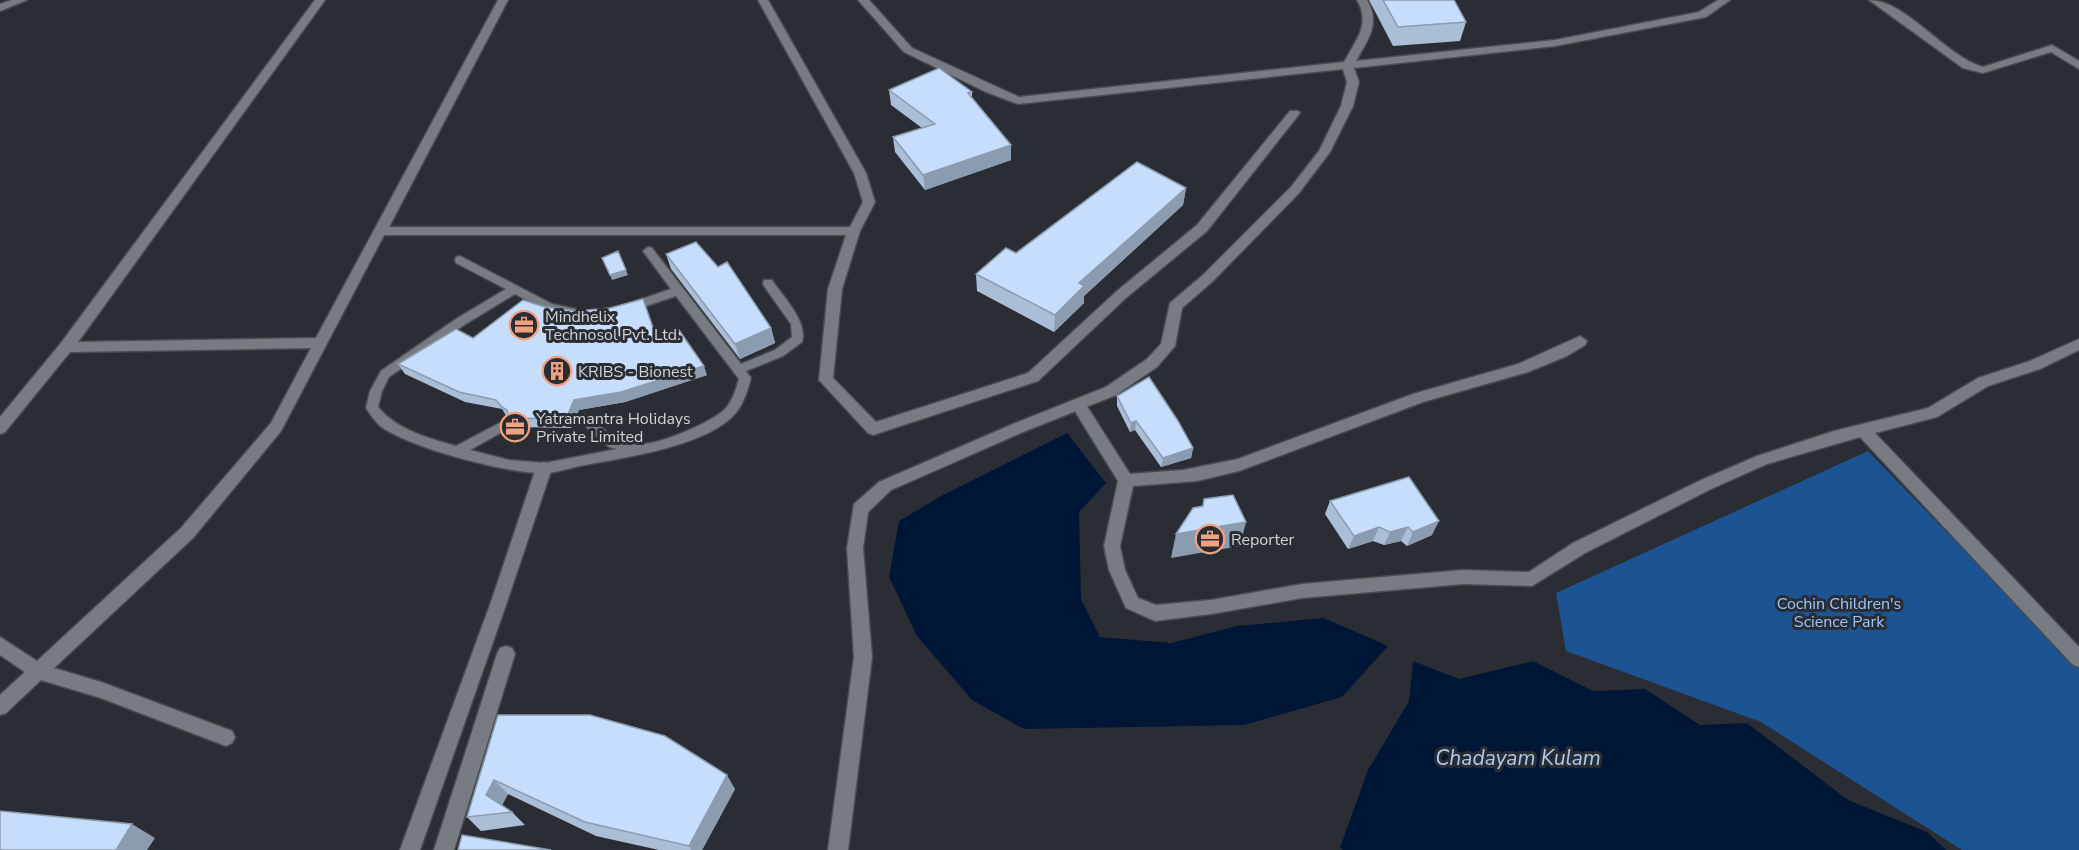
<svg xmlns="http://www.w3.org/2000/svg" width="2079" height="850" viewBox="0 0 2079 850" font-family="'Nunito Sans',sans-serif">
<style>
.green{fill:#1b5393}
.water{fill:#001637}
.lines{fill:none;stroke-linecap:round;stroke-linejoin:round}
.lane-casing{stroke:#484c50;stroke-width:3}
.street-casing{stroke:#484c50;stroke-width:3}
.secondary-casing{stroke:#484c50;stroke-width:3}
.lane{fill:#777c83;fill-rule:evenodd}
.street{fill:#777c83;fill-rule:evenodd}
.secondary{fill:#777c83;fill-rule:evenodd}
.wall{fill:#aabed8}
.shaded-wall{fill:#8b9bb0}
.building{fill:#c6ddfb;stroke:#8b9bb0;stroke-width:1.5}
.labels{text-anchor:middle;stroke-width:6;stroke-linejoin:round;paint-order:stroke}
.poi-label{font-size:16px;fill:#d0d3d6;stroke:#2a2e34;text-anchor:start}
.park-label{font-size:16px;fill:#9bc6fd;stroke:#2a2e34}
.near-water-label{font-size:21px;font-style:italic;fill:#adcaef;stroke:#2a2e34}
</style>
<rect width="100%" height="100%" fill="#2a2e34"/>
<polygon class="green" points="1868,451 2079,669 2079,850 1962,850 1761,722 1566,651 1556,593"/>
<g class="water">
<polygon points="1067,433 1106,483 1079,512 1081,599 1100,637 1171,643 1237,626 1324,618 1388,646 1342,697 1244,725 1024,729 972,700 917,636 889,577 899,521 943,495"/>
<polygon points="1413,661 1459,679 1533,661 1593,691 1645,689 1700,725 1747,723 1848,800 1927,832 1946,850 1343,850 1340,848 1368,770 1409,701"/>
</g>
<g class="lines">
<g class="lane-casing">
<path id="lane" d="M648,247L652,248L741,364L775,350L792,337L791,324L764,286L763,283L764,280H772C783,297 808,321 802,342L783,356L746,371L751,378C747,393 742,408 731,418C699,447 627,457 585,465C571,467 558,473 545,473C508,474 410,448 380,426C375,421 370,414 366,408L370,391L381,371L456,319L506,289L456,263L455,260L456,257L460,256L552,304L576,309L578,312L572,316L545,310L515,294L464,325L389,377L382,391L378,407C397,430 428,438 456,446L507,419L511,421L513,424L511,427L470,450L509,460L545,463L617,449C615,448 610,448 608,446C605,445 580,421 578,419L580,416L584,414C598,419 606,435 617,439C623,441 635,444 640,444C659,445 713,422 726,408C733,400 736,389 739,379L676,296L631,311L627,310L626,307L627,304L671,289L643,251Z"/>
</g>
<g class="street-casing">
<g id="street">
<polygon points="315,0 325,0 78,342 316,338 498,0 508,0 389,227 850,227 863,202 854,173 758,0 768,0 866,173 875,202 860,231 842,289 833,378 876,422 1028,373 1117,291 1197,225 1290,111 1298,111 1300,113 1207,231 1127,297 1038,381 873,435 868,433 819,380 828,289 846,235 384,235 281,431 193,538 54,668 101,682 232,731 235,737 232,743 226,746 101,698 41,680 6,713 0,715 0,695 25,672 0,655 0,637 37,661 181,528 271,423 311,348 70,352 5,432 0,434 0,417 61,343"/>
<path d="M1869,0C1906,0 1946,57 1983,67L2052,45L2079,61V69L2051,52L1983,73L1963,68Z"/>
<polygon points="1580,336 1587,341 1585,345 1567,356 1528,372 1423,402 1239,471 1197,481 1133,486 1120,546 1125,570 1138,598 1156,605 1211,600 1302,584 1463,570 1529,572 1573,543 1699,481 1757,456 1834,431 1928,408 1978,378 2030,361 2079,339 2079,350 2040,369 1988,386 1937,417 1875,433 2079,647 2079,667 2073,665 1860,437 1767,464 1711,489 1585,553 1532,586 1463,584 1302,598 1211,614 1155,621 1126,608 1109,570 1104,546 1118,481 1073,408 1071,404 1073,400 1083,400 1130,474 1183,470 1238,459 1413,394 1518,364"/>
<polygon points="544,462 549,464 552,468 507,602 420,850 400,850 491,602 536,468 539,464"/>
<polygon points="506,646 512,648 515,654 454,850 434,850 497,654 500,648"/>
</g>
</g>
<g class="secondary-casing">
<g id="secondary">
<polygon points="12,0 27,0 0,11 0,4"/>
<path d="M858,0H869L912,48L1019,97L1344,62C1356,40 1371,24 1357,0H1367C1381,24 1368,39 1356,61L1555,40L1699,12L1718,0H1730L1706,17L1555,46L1354,68L1359,82L1353,106L1330,152L1299,193L1213,281L1182,308L1175,346L1157,367L1116,395L1023,432L891,490L868,512L863,548L872,657L848,850H828L854,657L847,548L854,504L879,482L1013,424L1106,387L1147,359L1161,344L1170,303L1203,275L1291,187L1319,151L1341,106L1347,82L1343,69L1018,104L986,92L904,52Z"/>
</g>
</g>
<use href="#lane" class="lane"/>
<use href="#street" class="street"/>
<use href="#secondary" class="secondary"/>
</g>
<g class="wall">
<polygon points="1369,0 1454,0 1466,22 1460,41 1393,46"/>
<polygon points="889,90 972,92 972,98 1011,145 1011,160 925,190 895,152 893,137 922,128 891,105"/>
<polygon points="1186,188 1183,205 1084,296 1084,303 1054,332 977,291 976,274 1016,253"/>
<polygon points="666,254 771,328 775,343 740,359 671,269"/>
<polygon points="545,307 657,338 707,375 625,402 579,410 571,428 515,427 509,418 507,417 502,409 465,402 405,374 398,364 473,338"/>
<polygon points="1117,396 1193,448 1191,458 1161,467 1135,430 1130,432 1117,406"/>
<polygon points="1330,501 1432,535 1407,546 1401,541 1384,545 1373,541 1348,549 1325,514"/>
<polygon points="498,715 735,789 702,850 659,850 596,836 508,794 502,805 512,812 525,825 481,831 467,817"/>
</g>
<g class="shaded-wall">
<polygon points="1011,145 1011,160 925,190 923,175"/>
<polygon points="1186,188 1183,205 1084,296 1084,303 1054,332 1055,315 1079,283"/>
<polygon points="626,270 628,275 612,280 610,275"/>
<polygon points="771,328 775,343 740,359 735,344"/>
<polygon points="704,366 707,375 625,402 579,410 571,428 566,419 574,400"/>
<polygon points="1136,421 1135,430 1130,432 1131,423"/>
<polygon points="1193,448 1191,458 1161,467 1163,458"/>
<polygon points="1439,521 1432,535 1407,546 1413,532"/>
<polygon points="1246,522 1240,546 1171,558 1176,534"/>
<polygon points="1379,527 1373,541 1348,549 1354,536"/>
<polygon points="1408,527 1401,541 1384,545 1390,532"/>
<polygon points="727,775 735,789 702,850 691,850 689,846"/>
<polygon points="494,780 508,794 500,809 486,795"/>
<polygon points="132,824 155,838 147,850 116,850"/>
</g>
<g class="building">
<polygon points="1383,0 1454,0 1466,22 1398,27"/>
<polygon points="939,68 972,92 968,93 1011,145 923,175 893,137 935,124 889,90"/>
<polygon points="1137,162 1186,188 1079,283 1084,286 1055,315 976,274 1006,248 1016,253"/>
<polygon points="696,242 718,267 727,262 771,328 735,344 666,254"/>
<polygon points="618,251 626,270 610,275 602,258"/>
<polygon points="643,299 657,339 679,330 704,366 621,392 574,400 566,419 509,418 507,410 502,407 496,400 459,392 398,364 456,329 473,338 523,300 545,307 577,311 610,308"/>
<polygon points="1149,377 1178,421 1193,448 1163,458 1136,421 1131,423 1117,396"/>
<polygon points="1409,477 1439,521 1413,532 1408,527 1390,532 1379,527 1354,536 1330,501"/>
<polygon points="1233,495 1246,522 1176,534 1193,508 1203,506 1204,499"/>
<polygon points="498,715 590,715 665,736 727,775 689,846 585,822 494,780 486,795 512,812 467,817"/>
<polygon points="0,811 132,824 116,850 0,850"/>
<polygon points="462,835 551,850 458,850"/>
</g>
<defs>
<g id="office-ring" transform="scale(1.5)"><circle r="9.5" fill="#2a2e34" stroke="#f1a17d" stroke-width="1.5"/><path d="M-6-3h4V-5.5h4V-3h4V5H-6ZM-1-4.5V-3h2v-1.5ZM-6 0V1H6V0Z" fill="#f1a17d"/></g>
<g id="building-ring" transform="scale(1.5)"><circle r="9.5" fill="#2a2e34" stroke="#f1a17d" stroke-width="1.5"/><path d="M-4-6H4V6H1V3H-1V6H-4ZM-2.5-4.3h1.7v1.8h-1.7ZM.8-4.3h1.7v1.8H.8ZM-2.5-1h1.7V.8h-1.7ZM.8-1h1.7V.8H.8Z" fill="#f1a17d"/></g>
</defs>
<g fill-rule="evenodd">
<use href="#office-ring" x="524" y="325"/>
<use href="#building-ring" x="557" y="371"/>
<use href="#office-ring" x="515" y="427"/>
<use href="#office-ring" x="1210" y="539"/>
</g>
<g class="labels">
<g class="poi-label">
<text x="545" y="322">Mindhelix<tspan x="545" dy="18">Technosol Pvt. Ltd.</tspan></text>
<text x="578" y="377">KRIBS - Bionest</text>
<text x="536" y="424">Yatramantra Holidays<tspan x="536" dy="18">Private Limited</tspan></text>
<text x="1231" y="545">Reporter</text>
</g>
<g class="park-label">
<text x="1839" y="609">Cochin Children's<tspan x="1839" dy="18">Science Park</tspan></text>
</g>
<g class="near-water-label">
<text x="1518" y="765">Chadayam Kulam</text>
</g>
</g>
</svg>
